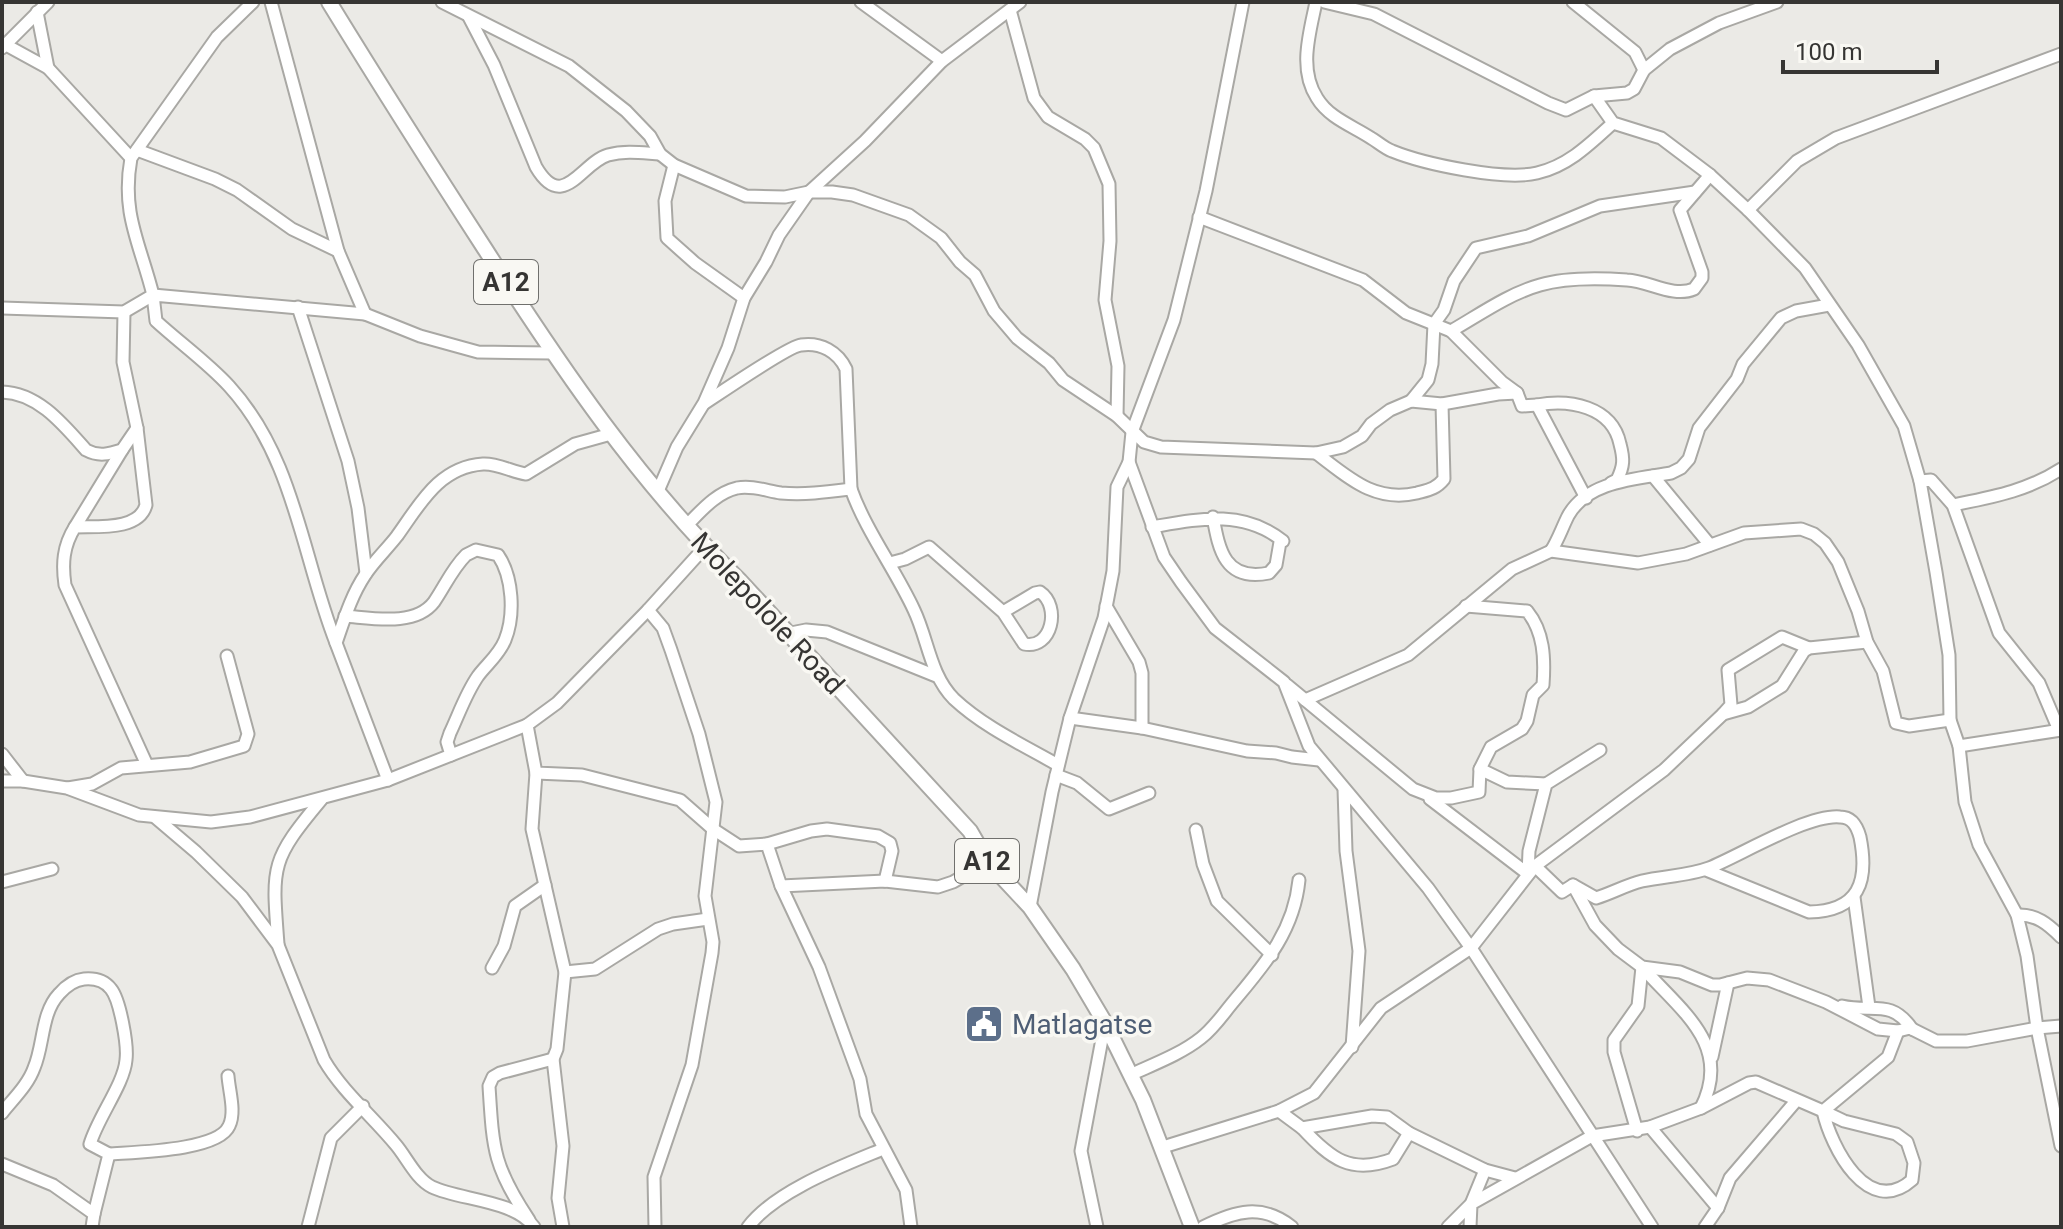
<svg xmlns="http://www.w3.org/2000/svg" width="2063" height="1229" viewBox="0 0 2063 1229" font-family="Roboto,sans-serif">
<style>
.lines{fill:none;stroke-linecap:round;stroke-linejoin:round}
.minor-casing{stroke:#a9a8a4;stroke-width:15}
.major-casing{stroke:#a9a8a4;stroke-width:18}
.minor{stroke:#fff;stroke-width:11}
.major{stroke:#fff;stroke-width:14}
.labels{text-anchor:middle;stroke-width:7;stroke-linejoin:round;paint-order:stroke}
.shield{fill:#f9f8f3;stroke:#70706d;stroke-width:2}
.shield-label{font-size:26px;font-weight:bold;fill:#363533}
.street-label{font-size:28px;fill:#363533;stroke:#f9f8f3}
.service-label{font-size:28px;fill:#4e5e75;stroke:#f9f8f3;text-anchor:start}
</style>
<rect width="100%" height="100%" fill="#ebeae6"/>
<g class="lines">
<g class="minor-casing">
<g id="minor">
<polyline points="271,2 338,251 365,314"/>
<polyline points="442,2 569,66 626,111 650,136 660,154 674,165 746,196 785,197 809,192 832,192 853,195 909,215 941,238 960,262 975,275 994,311 1017,338 1049,363 1063,380 1117,416 1144,442 1161,447 1316,453 1343,447 1362,436 1371,424 1390,410 1411,401 1442,404 1498,394 1517,393"/>
<polyline points="861,2 942,61"/>
<path d="M1316,2C1310,32 1298,69 1317,98C1329,118 1353,126 1371,138C1378,142 1384,148 1392,151C1424,164 1504,181 1537,173C1568,166 1590,144 1613,123"/>
<polyline points="1324,2 1374,14 1548,103 1566,110 1594,96 1613,123 1661,138 1710,175 1748,210 1805,268 1858,345 1904,426 1920,481 1936,572 1949,655 1950,720 1959,746 1965,802 1979,845 2017,915 2027,956 2037,1028 2061,1146"/>
<polyline points="1573,2 1635,52 1644,70"/>
<polyline points="1010,10 1034,98 1048,117 1085,139 1094,148 1109,184 1110,241 1105,300 1118,366 1117,416"/>
<polyline points="37,12 48,68"/>
<path d="M469,17L494,65L536,167C563,213 581,163 608,155C626,150 643,153 660,154"/>
<polyline points="6,45 48,68 131,158"/>
<polyline points="2,48 48,2"/>
<polyline points="1594,96 1627,93 1634,89 1644,70 1670,49 1719,23 1777,2"/>
<polyline points="137,150 215,179 237,190 292,229 338,251"/>
<polyline points="674,165 665,201 667,238 695,263 744,298"/>
<polyline points="1748,210 1797,161 1836,138 2061,54"/>
<polyline points="1199,217 1363,280 1406,313 1451,331 1502,382 1517,393 1522,406 1537,405"/>
<polyline points="298,307 348,461 358,508 366,573"/>
<path d="M2,308L124,312L153,295C140,243 121,214 131,158L217,37L253,2"/>
<path d="M124,312L123,362L137,428L146,505C139,531 97,526 75,527C63,546 62,564 65,585L147,765"/>
<path d="M1451,331C1479,315 1508,294 1540,285C1567,277 1599,278 1627,280C1649,281 1673,298 1694,289L1702,278V272L1680,210L1710,175"/>
<path d="M2,392C38,393 63,424 86,450C99,457 109,454 122,450L137,428"/>
<polyline points="1411,401 1428,380 1432,364 1434,324 1444,310 1454,281 1476,248 1528,236 1600,206 1695,192"/>
<path d="M1316,453C1348,477 1374,503 1417,493C1428,490 1436,489 1444,479L1442,404"/>
<polyline points="1129,462 1164,557 1181,582 1215,628 1284,682 1309,746 1428,888 1471,948 1652,1227"/>
<polyline points="1653,476 1710,545"/>
<polyline points="1920,481 1931,480 1953,505 1999,633 2039,683 2059,730"/>
<path d="M851,489C866,531 895,569 914,610C928,639 930,675 954,699C984,727 1023,745 1058,765"/>
<polyline points="658,491 677,447 704,403 728,348 744,298 766,262 779,235 809,192 865,141 942,61 1020,2"/>
<path d="M1586,498L1537,405C1569,399 1612,406 1620,444C1624,459 1624,466 1617,480L1611,483"/>
<path d="M1953,505C1992,497 2027,491 2061,469"/>
<path d="M687,525C702,510 716,493 737,488C752,485 767,491 781,493C805,495 827,492 851,489L846,369C838,352 821,342 801,345C789,346 720,393 705,403"/>
<polyline points="75,527 122,450"/>
<path d="M1152,527C1198,519 1243,509 1283,541L1280,542L1276,565L1269,573C1225,582 1219,550 1213,517"/>
<path d="M1551,551C1558,540 1562,528 1568,516C1587,481 1636,479 1671,473L1681,468L1689,459L1699,428L1737,379L1743,364L1781,318L1796,311L1829,305"/>
<path d="M890,563L905,559L929,547L1003,612L1024,644C1052,650 1061,606 1040,592L1035,593L1003,612"/>
<polyline points="1106,606 1139,662 1142,673 1142,728"/>
<path d="M1466,606L1527,611C1544,632 1545,658 1543,685L1533,695L1527,721L1522,729L1491,747L1480,769"/>
<polyline points="648,610 663,628 671,650 699,734 716,802 705,896 713,942 712,953 692,1065 654,1177 655,1227"/>
<path d="M345,616C372,618 415,627 434,602C445,586 452,569 466,555L476,550L498,555C513,577 515,615 505,640C499,655 487,664 478,676C466,693 459,714 450,733L447,742L451,755"/>
<polyline points="786,634 806,630 827,632 936,676"/>
<path d="M336,643C302,557 295,458 229,386C208,363 180,343 156,321L153,295L365,314L420,336L478,352L552,353"/>
<polyline points="1287,685 1413,789 1436,798 1451,798 1479,792 1480,769 1507,782 1546,784"/>
<polyline points="1305,700 1408,655 1512,569 1551,551 1638,563 1686,554 1744,533 1801,529 1814,534 1825,543 1838,562 1858,611 1867,642 1883,671 1896,723 1909,726 1950,720"/>
<polyline points="1723,714 1731,705 1728,670 1782,637 1809,648"/>
<polyline points="1070,718 1142,728 1247,751 1276,753 1292,757 1319,760"/>
<polyline points="527,725 536,773 582,775 680,800 713,829 739,846 767,844 781,886 819,967 860,1079 866,1114 906,1190 911,1227"/>
<polyline points="1959,746 2061,730"/>
<polyline points="1600,750 1546,784 1529,851 1528,874 1535,866 1562,892 1573,885 1595,925 1618,949 1642,967 1680,972 1712,985 1720,985 1747,978 1769,980 1826,1002 1878,1029 1898,1031 1910,1028 1936,1041 1967,1041 2037,1028 2061,1026"/>
<polyline points="2,754 23,781"/>
<polyline points="536,773 532,829 565,972 557,1049 553,1059 563,1146 558,1198 563,1227"/>
<polyline points="1056,775 1077,783 1109,809 1149,793"/>
<path d="M388,780L336,643C344,620 351,596 365,575C374,561 387,549 397,536C420,504 439,467 483,464C497,463 512,472 526,474L575,444L611,434"/>
<polyline points="2,781 23,781 67,788 139,815 211,822 250,817 388,780 527,725 557,703 648,610 705,547"/>
<polyline points="68,788 92,784 121,768 190,762 244,746 248,734 227,656"/>
<polyline points="1344,789 1346,851 1359,951 1352,1047"/>
<polyline points="1430,799 1528,874"/>
<path d="M156,818L196,852L242,897L278,945L324,1060C342,1091 373,1117 396,1145C407,1158 416,1179 432,1187C459,1200 515,1200 534,1227"/>
<polyline points="1196,830 1203,864 1217,901 1272,955"/>
<polyline points="767,844 811,831 827,829 878,836 890,843 892,851 885,881"/>
<polyline points="2,882 52,869"/>
<path d="M1573,885L1596,898C1612,893 1626,885 1642,881C1664,876 1688,876 1709,868C1741,855 1808,814 1840,817C1852,817 1857,826 1860,837C1869,882 1859,911 1809,912L1706,870"/>
<polyline points="781,886 885,881 938,887 953,882 988,862"/>
<polyline points="1854,897 1869,1007"/>
<polyline points="1030,907 1052,792 1070,718 1104,618 1113,571 1117,487 1129,462 1132,432 1174,320 1206,191 1243,2"/>
<path d="M2017,915C2036,914 2048,924 2061,937"/>
<path d="M278,944C272,866 270,861 321,800"/>
<path d="M1642,967C1681,1011 1733,1045 1701,1108"/>
<polyline points="492,968 504,946 515,906 545,885"/>
<polyline points="565,972 595,969 658,929 673,924 708,919"/>
<path d="M1842,1006C1872,1013 1891,998 1912,1029L1910,1028"/>
<polyline points="1712,1057 1728,983"/>
<path d="M1130,1075C1154,1064 1181,1054 1201,1038C1214,1028 1223,1014 1234,1001C1265,964 1294,931 1299,880"/>
<polyline points="1279,1111 1302,1128 1372,1116 1387,1117 1409,1133 1485,1170 1515,1178"/>
<path d="M1823,1111L1844,1121L1896,1134L1907,1142L1914,1163L1912,1180C1868,1219 1831,1147 1823,1111Z"/>
<path d="M2,1113C13,1099 28,1085 34,1068C44,1045 41,1013 59,994C66,986 74,980 84,979C95,978 104,980 111,989C120,1000 128,1045 126,1060C124,1084 98,1117 90,1144L109,1154L94,1214"/>
<polyline points="1650,1127 1718,1208"/>
<path d="M1302,1128C1331,1159 1351,1175 1393,1159L1409,1133"/>
<polyline points="1637,1131 1614,1052 1614,1040 1638,1006 1642,967"/>
<polyline points="1163,1147 1279,1111 1314,1093 1381,1008 1471,948 1535,866 1664,770 1723,714 1748,707 1782,686 1804,651 1809,648 1867,642"/>
<path d="M109,1154C134,1152 218,1151 229,1126C236,1112 229,1091 228,1076"/>
<polyline points="2,1164 53,1185 94,1214 92,1227"/>
<path d="M529,1220C493,1166 493,1149 489,1086L493,1077L500,1073L553,1059"/>
<polyline points="308,1227 331,1138 363,1106"/>
<path d="M748,1227C775,1191 842,1166 883,1149"/>
<polyline points="1097,1227 1081,1151 1105,1023"/>
<path d="M1203,1227C1235,1211 1262,1203 1292,1227"/>
<polyline points="1448,1227 1471,1204 1485,1170"/>
<polyline points="1470,1227 1471,1204 1592,1136 1650,1127 1701,1108 1749,1083 1756,1082 1823,1111 1888,1057 1898,1031"/>
<polyline points="1705,1227 1718,1208 1730,1178 1796,1101"/>
</g>
</g>
<g class="major-casing">
<path id="major" d="M329,2C380,85 432,167 485,249C560,366 639,483 740,581L970,831L988,862L1030,907L1073,969L1105,1023L1143,1100L1192,1227"/>
</g>
<use href="#minor" class="minor"/>
<use href="#major" class="major"/>
</g>
<defs>
<g id="civic-square" transform="scale(2)"><rect x="-9" y="-9" width="18" height="18" rx="4" fill="#5c6f8a" stroke="#f9f8f3"/><path d="M-.6-6.5H3V-4.5H.6V-3L4-1V1h2V6H-6V1h2V-1L-.6-3ZM-1.2 2.5V6h2.4V2.5Z" fill="#fff"/></g>
</defs>
<g fill-rule="evenodd">
<use href="#civic-square" x="984" y="1024"/>
</g>
<g class="labels">
<g class="shield">
<rect x="474" y="260" width="64" height="44" rx="6"/>
<rect x="955" y="839" width="64" height="44" rx="6"/>
</g>
<g class="shield-label">
<text x="506" y="291">A12</text>
<text x="987" y="870">A12</text>
</g>
<g class="street-label">
<text transform="translate(768 613) rotate(47)" y="10">Molepolole Road</text>
</g>
<g class="service-label">
<text x="1012" y="1034">Matlagatse</text>
</g>
</g>
<rect width="2063" height="1229" fill="none" stroke="#363533" stroke-width="8"/>
<path d="M1783 60v12h154v-12" fill="none" stroke="#363533" stroke-width="4"/>
<text x="1795" y="60" font-size="24" fill="#363533" stroke="#f9f8f3" stroke-width="6" paint-order="stroke">100 m</text>
</svg>
